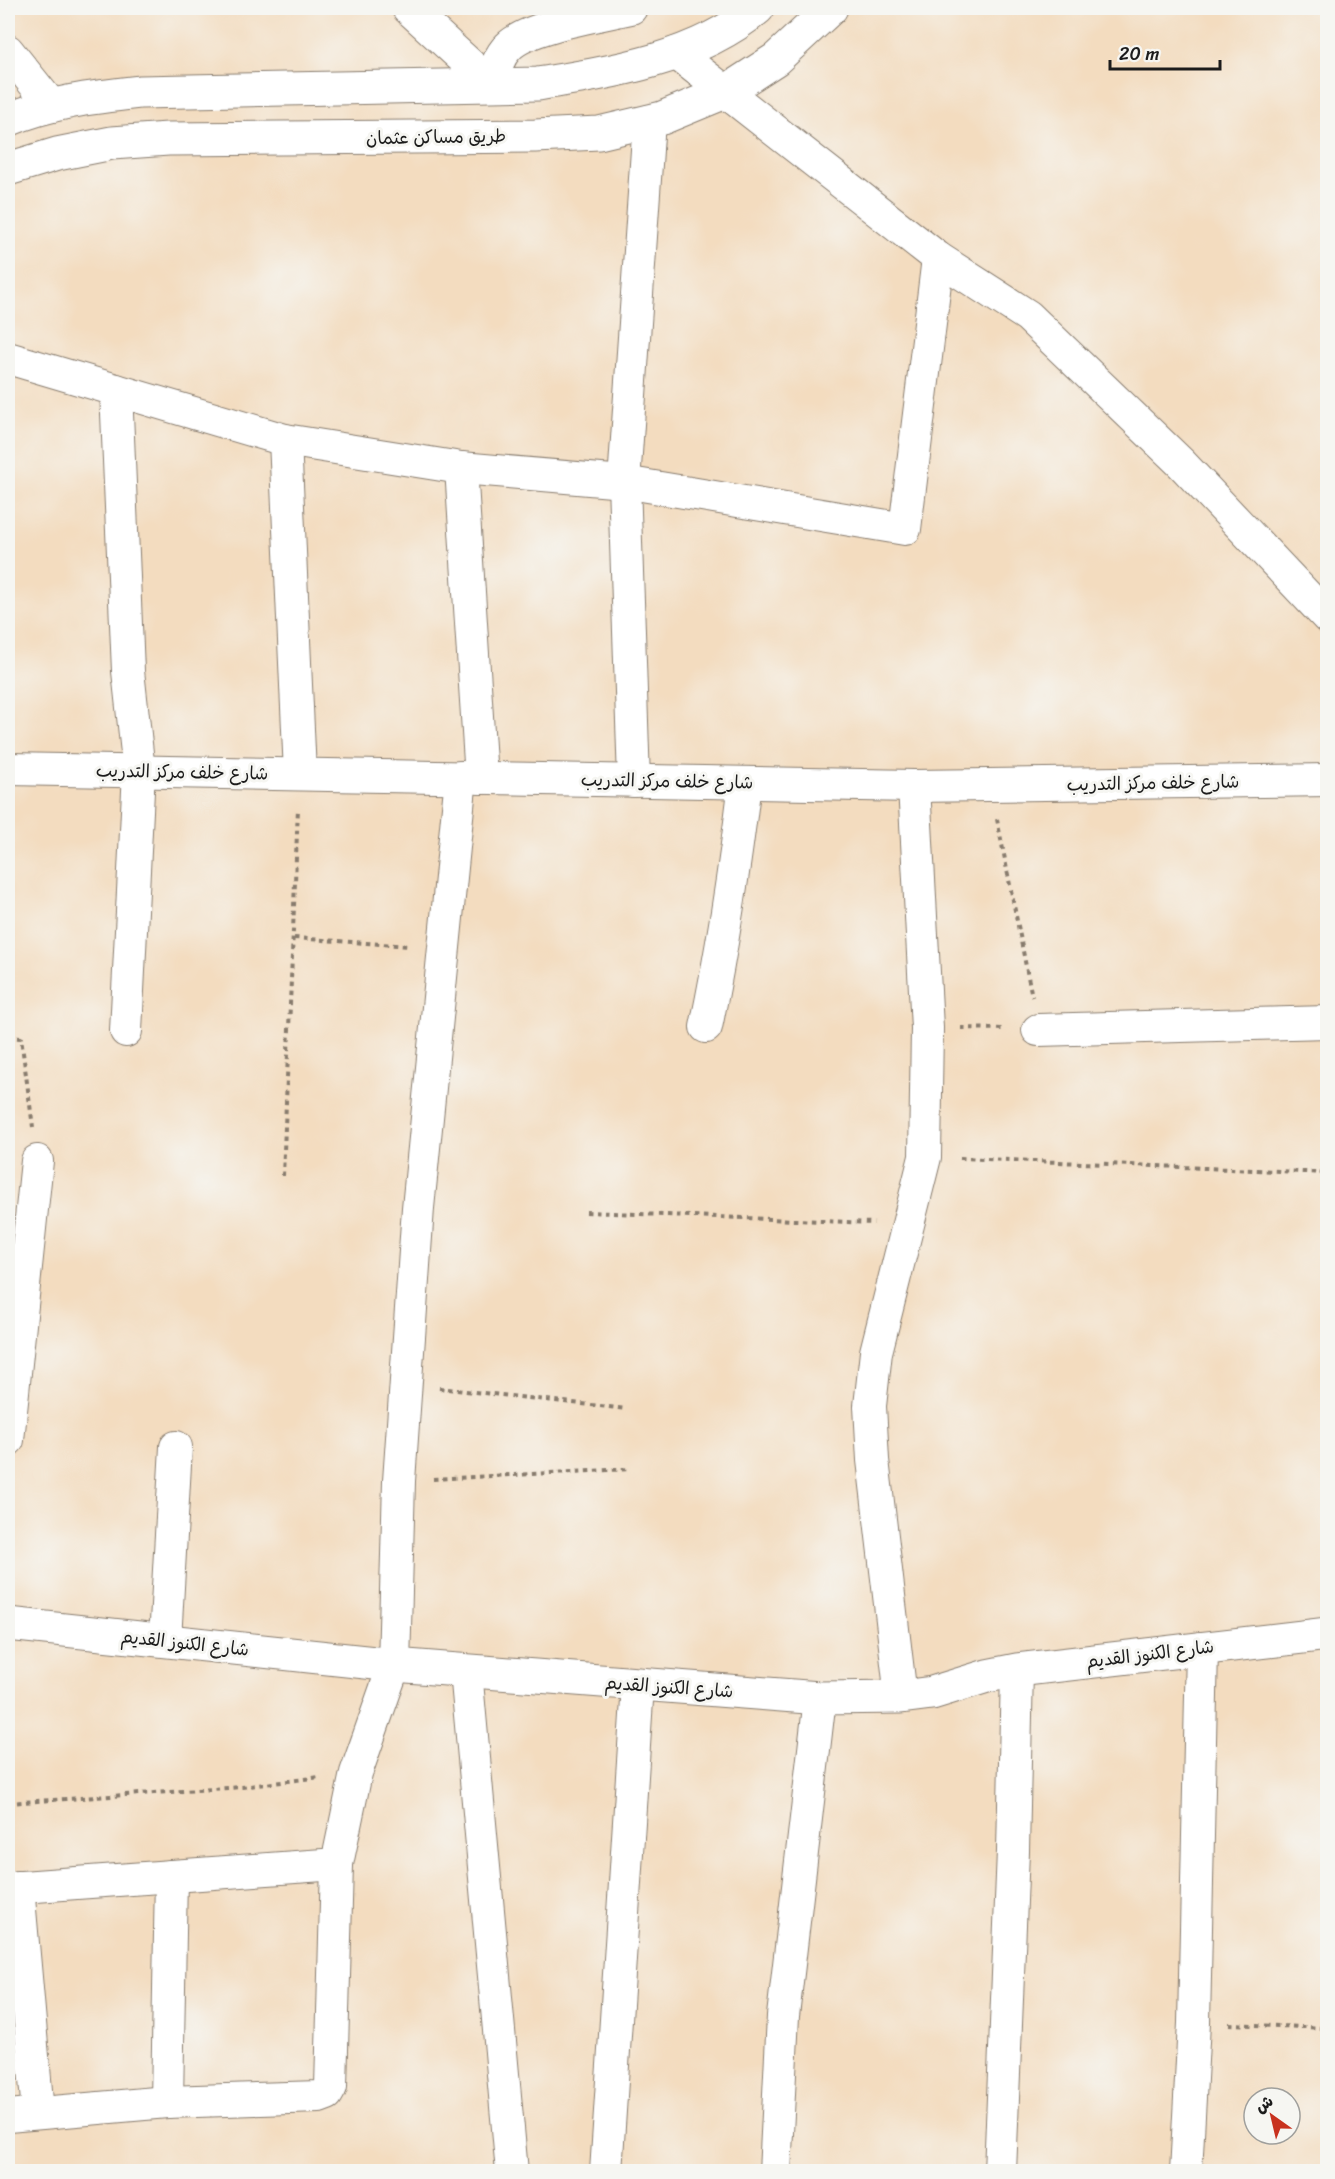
<svg xmlns="http://www.w3.org/2000/svg" width="1335" height="2179" viewBox="0 0 1335 2179" font-family="Sriracha,'Playpen Sans Arabic',sans-serif">
<style>
.lines{fill:none;stroke-linecap:round;stroke-linejoin:round}
.minor-casing{stroke:#887c6e;stroke-width:34}
.tertiary-casing{stroke:#887c6e;stroke-width:35}
.path{stroke:#887c6e;stroke-width:4;stroke-dasharray:4.5 4.5;stroke-linecap:butt}
.minor{stroke:#fff;stroke-width:32}
.tertiary{stroke:#fff;stroke-width:33}
.labels{text-anchor:middle;stroke-width:6;stroke-linejoin:round;paint-order:stroke}
.street-label{font-size:18px;fill:#1c1c1c;stroke:#f6f6f2}
</style>
<rect width="100%" height="100%" fill="#f6f6f2"/>
<filter id="ink" filterUnits="userSpaceOnUse"><feTurbulence type="fractalNoise" baseFrequency=".0167" numOctaves="2"/><feDisplacementMap in="SourceGraphic" scale="12" xChannelSelector="R" yChannelSelector="G"/><feConvolveMatrix kernelMatrix="1 2 1 2 8 2 1 2 1" color-interpolation-filters="sRGB"/></filter>
<filter id="wash" filterUnits="userSpaceOnUse"><feTurbulence type="fractalNoise" baseFrequency=".008" numOctaves="4" result="noise"/><feDisplacementMap in="SourceGraphic" scale="24" xChannelSelector="R" yChannelSelector="G"/><feGaussianBlur stdDeviation="1.35" result="paint"/><feColorMatrix in="noise" values="0 0 0 0 0 0 0 0 0 0 0 0 0 0 0 0 0 1.4 0 .05"/><feComposite in="paint" operator="in"/></filter>
<g filter="url(#wash)">
<rect width="100%" height="100%" fill="#f3dcbf"/>
</g>
<g filter="url(#ink)">
<g class="lines">
<g class="minor-casing">
<g id="minor">
<path d="M408,8L491,84C495,71 498,57 508,47C528,26 601,15 631,8"/>
<polyline points="8,51 52,106"/>
<polyline points="676,53 938,258 1028,316 1181,463 1328,618"/>
<polyline points="8,358 285,440 461,468 624,482 905,529 938,258"/>
<polyline points="116,390 128,671 139,771 126,1031"/>
<polyline points="285,440 300,774"/>
<polyline points="461,468 481,778"/>
<polyline points="8,769 914,786 1328,780"/>
<polyline points="634,781 624,482 649,121"/>
<path d="M706,1027C723,946 735,865 745,783"/>
<polyline points="1038,1030 1328,1022"/>
<polyline points="8,1440 37,1161"/>
<polyline points="165,1640 176,1447"/>
<polyline points="466,1671 512,2172"/>
<polyline points="901,1697 873,1460 870,1406 876,1352 925,1157 927,1028 914,786"/>
<polyline points="18,1887 38,2113"/>
<polyline points="8,1888 337,1864"/>
<polyline points="167,2102 171,1876"/>
<polyline points="8,2116 167,2102 319,2097 327,2094 331,2087 337,1864 356,1773 394,1665 399,1481 418,1208 461,777"/>
<polyline points="606,2172 638,1685"/>
<polyline points="775,2172 783,2016 820,1698"/>
<polyline points="1000,2172 1013,1851 1017,1670"/>
<polyline points="1186,2172 1194,2023 1202,1648"/>
</g>
</g>
<g class="tertiary-casing">
<g id="tertiary">
<path d="M8,120C49,102 95,97 140,92L538,84C614,72 697,59 758,8"/>
<polyline points="8,169 57,154 112,143 168,139 535,136 599,133 662,118 725,92 776,59 831,8"/>
<polyline points="8,1624 394,1665 820,1698 901,1697 932,1693 987,1676 1017,1670 1328,1634"/>
</g>
</g>
<g class="path">
<polyline points="997,819 1032,997"/>
<polyline points="294,938 410,946"/>
<polyline points="961,1028 1004,1029"/>
<polyline points="8,1037 21,1038 33,1127"/>
<polyline points="960,1158 1328,1173"/>
<polyline points="283,1176 298,808"/>
<polyline points="586,1212 874,1223"/>
<polyline points="439,1388 626,1409"/>
<polyline points="433,1479 630,1469"/>
<polyline points="8,1803 242,1787 320,1777"/>
<polyline points="1229,2024 1328,2028"/>
</g>
<use href="#minor" class="minor"/>
<use href="#tertiary" class="tertiary"/>
</g>
</g>
<g class="labels">
<g class="street-label">
<text transform="translate(436 137) rotate(-1)" y="6">طريق مساكن عثمان</text>
<text transform="translate(182 772) rotate(1)" y="6">شارع خلف مركز التدريب</text>
<text transform="translate(667 781) rotate(1)" y="6">شارع خلف مركز التدريب</text>
<text transform="translate(1153 783) rotate(-1)" y="6">شارع خلف مركز التدريب</text>
<text transform="translate(185 1643) rotate(6)" y="6">شارع الكنوز القديم</text>
<text transform="translate(1150 1654) rotate(-7)" y="6">شارع الكنوز القديم</text>
<text transform="translate(669 1687) rotate(4)" y="6">شارع الكنوز القديم</text>
</g>
</g>
<rect width="1335" height="2179" fill="none" stroke="#f6f6f2" stroke-width="30"/>
<g transform="translate(1272 2116) rotate(326)"><circle r="28" fill="#f6f6f2" stroke="#9f9f9c" stroke-width="1.5"/>
<path d="M0-4.5L10 22L0 15L-10 22Z" fill="#c8321e"/>
<text y="-9" font-size="16" font-weight="bold" text-anchor="middle" fill="#1c1c1c">ش</text>
</g>
<path d="M1110 60v9h110v-9" fill="none" stroke="#1c1c1c" stroke-width="3"/>
<text x="1119" y="60" font-size="18" fill="#1c1c1c" stroke="#f6f6f2" stroke-width="4.5" paint-order="stroke">20 m</text>
</svg>
